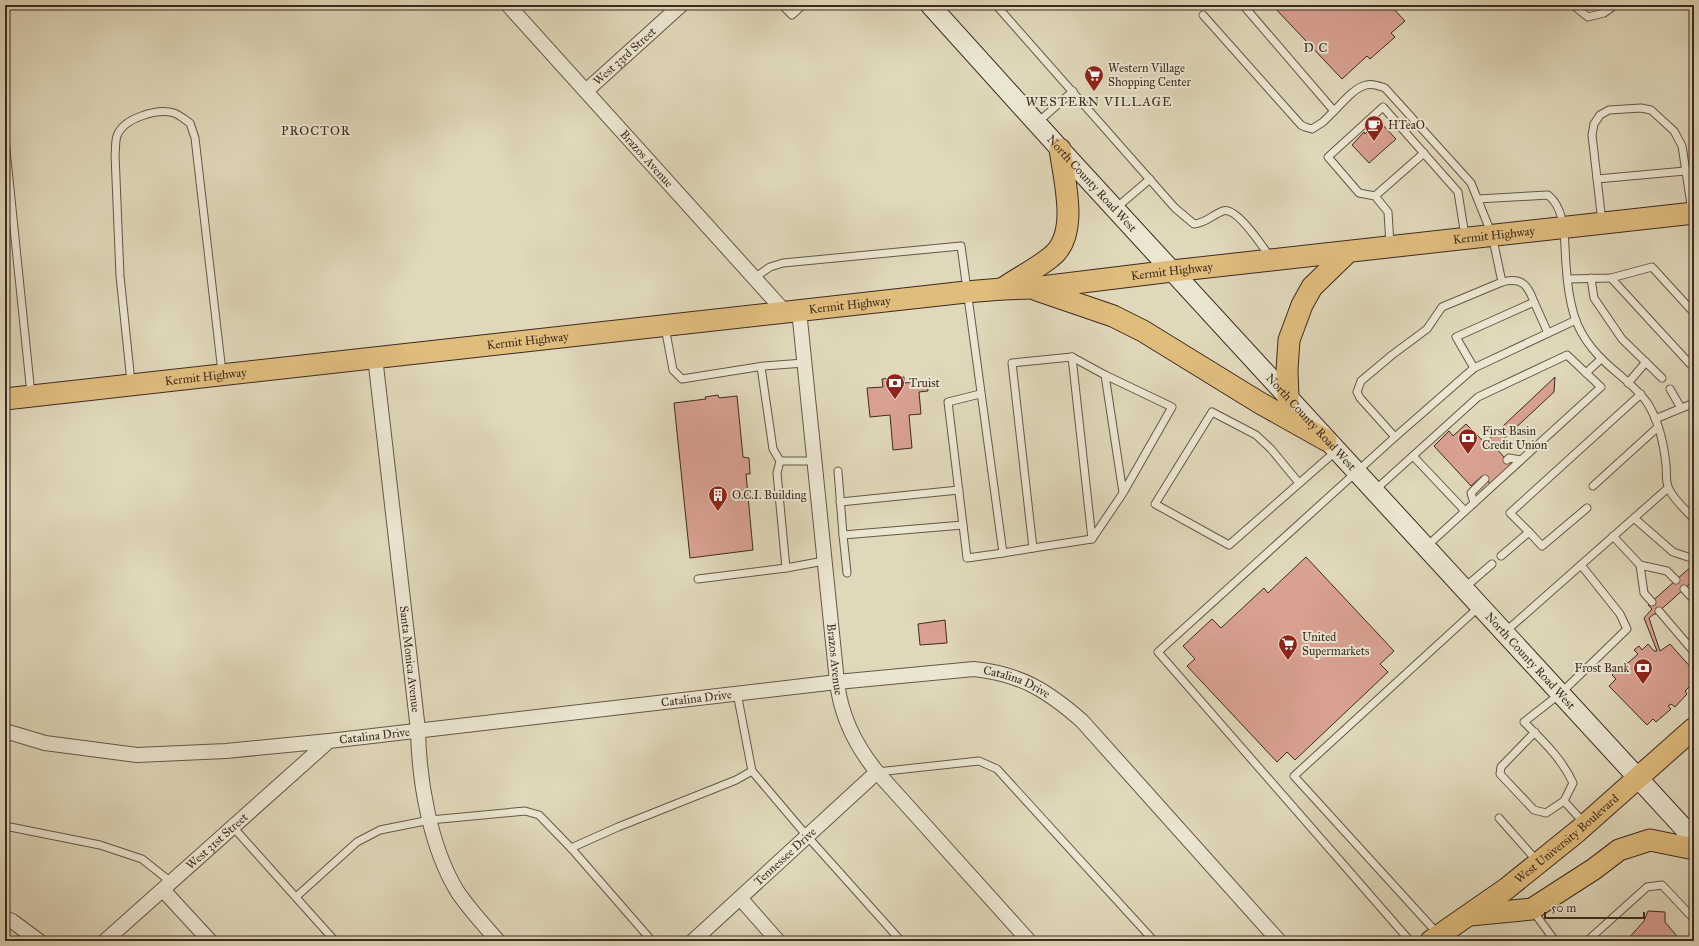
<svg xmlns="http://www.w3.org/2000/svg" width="1699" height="946" viewBox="0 0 1699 946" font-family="'IM FELL Great Primer',serif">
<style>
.building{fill:#d9a192;stroke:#3d2a21}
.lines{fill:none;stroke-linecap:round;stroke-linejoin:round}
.service-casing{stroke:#665647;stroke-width:9}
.minor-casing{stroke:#665647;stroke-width:16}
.secondary-casing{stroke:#3d2a21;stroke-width:21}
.primary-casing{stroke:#3d2a21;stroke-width:23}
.service{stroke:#ebe6d2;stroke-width:7}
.minor{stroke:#ebe6d2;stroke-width:14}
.secondary{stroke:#ebe6d2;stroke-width:19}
.primary{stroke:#e0bc7d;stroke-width:21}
.labels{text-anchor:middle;stroke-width:4;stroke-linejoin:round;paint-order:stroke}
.street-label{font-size:12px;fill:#3d2a21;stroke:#ebe6d2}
.poi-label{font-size:12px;fill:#3d2a21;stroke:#ebe6d2;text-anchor:start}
.neighbourhood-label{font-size:13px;letter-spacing:1px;fill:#3d2a21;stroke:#ebe6d2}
</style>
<rect width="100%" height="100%" fill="#e0d8ba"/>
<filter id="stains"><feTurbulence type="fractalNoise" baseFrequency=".005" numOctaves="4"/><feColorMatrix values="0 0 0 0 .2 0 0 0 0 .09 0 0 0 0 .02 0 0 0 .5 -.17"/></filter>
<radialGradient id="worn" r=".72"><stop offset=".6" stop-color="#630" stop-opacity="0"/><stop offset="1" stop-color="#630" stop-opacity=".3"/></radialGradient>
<g class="building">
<polygon points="1272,5 1390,5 1405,21 1391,33 1395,37 1370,59 1367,56 1342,79"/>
<polygon points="1379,121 1396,139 1369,163 1352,145 1364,132 1365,134"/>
<polygon points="904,377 904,383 927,381 928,391 919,392 921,414 909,415 912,448 893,450 890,415 870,417 867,388 883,387 882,379"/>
<polygon points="1555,377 1554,392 1495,447 1512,466 1491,485 1482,476 1471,486 1434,446 1449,431 1453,436 1466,424 1485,443"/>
<polygon points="718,395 719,398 737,396 743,457 749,458 750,474 746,474 753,550 690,558 674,403 706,399 705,397"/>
<polygon points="1306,557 1394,651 1380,664 1388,672 1295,760 1287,752 1277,762 1187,666 1195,659 1183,646 1212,619 1221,628 1264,588 1268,593"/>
<polygon points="1694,564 1694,580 1656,614 1654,614 1649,618 1660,651 1670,644 1694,671 1694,682 1685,691 1687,694 1675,707 1671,704 1668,706 1671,709 1656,722 1653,719 1647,725 1609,686 1616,679 1612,675 1626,661 1628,663 1638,654 1634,650 1639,646 1642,650 1648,644 1654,651 1657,651 1644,618 1652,609 1648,605"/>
<polygon points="945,620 947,643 920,645 918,624"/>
<polygon points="1648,911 1665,912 1665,922 1681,941 1626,941 1644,921"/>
</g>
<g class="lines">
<g class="service-casing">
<g id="service">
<polyline points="782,5 792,15 803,5"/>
<path d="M996,5L1175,208L1194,224C1206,223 1212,215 1223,211C1236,206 1263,247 1270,257"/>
<path d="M1243,5L1334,111C1343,102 1354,88 1366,85C1373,83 1379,86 1385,88L1471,183L1492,235L1502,282"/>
<polyline points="1573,5 1588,17 1604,13 1615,5"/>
<polyline points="1203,15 1301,125 1305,127 1312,129 1323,122 1334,111"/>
<polyline points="1037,123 1073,91"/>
<polyline points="5,140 31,394"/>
<polyline points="1597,179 1685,171"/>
<polyline points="1375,196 1424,153"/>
<path d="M1478,199L1548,195C1567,210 1564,242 1566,264C1567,281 1569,298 1574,315C1582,341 1600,359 1621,376C1631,385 1641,393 1648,404C1659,422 1664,445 1666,465C1667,474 1665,481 1669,489C1674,500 1685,509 1694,519"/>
<polyline points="1116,208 1150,179"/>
<polyline points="1602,222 1592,135 1594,124 1600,115 1609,110 1641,108 1651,110 1674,131 1682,146 1692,211"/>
<polyline points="1390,245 1388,212 1375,196 1359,193 1328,157 1383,107 1458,192 1465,236"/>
<polyline points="754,278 770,267 783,263 961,246 1003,553 1033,548 1012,363 1072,357 1092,539 1123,493 1105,375 1172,407 1123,493"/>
<polyline points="1591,278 1594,298 1622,339 1662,378"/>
<polyline points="1611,278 1691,365 1694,365"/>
<polyline points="1568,279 1611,278 1652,267 1694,313"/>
<polyline points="665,327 673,370 682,379 764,366 804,363"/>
<polyline points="1072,357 1105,375"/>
<polyline points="761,367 773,449 780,461 814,461"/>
<polyline points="1474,368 1456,337 1534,302 1548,333"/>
<polyline points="1586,373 1601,359"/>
<path d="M131,382L120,276L115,154C116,149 115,141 117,136C123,118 158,108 174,113C180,115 185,120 190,123L195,138L222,372"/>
<polyline points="1628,383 1646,362"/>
<polyline points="1670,389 1681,408"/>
<polyline points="980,394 948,402 967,558 1003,553"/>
<polyline points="1655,419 1694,403"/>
<path d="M1395,437L1360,398L1357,392L1361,381L1392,355L1427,329L1442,307L1502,282C1522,277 1528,285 1534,302"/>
<polyline points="1413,456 1465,511"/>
<polyline points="1507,460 1509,458 1521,460"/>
<polyline points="780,461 777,473 786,568"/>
<polyline points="838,471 843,535 963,525"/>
<polyline points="1299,483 1271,449 1256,435 1212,412 1155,504 1229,545 1336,451"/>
<polyline points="1593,486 1658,427"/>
<polyline points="1374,491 1478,397 1567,355 1601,387 1427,546"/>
<polyline points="840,502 959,490"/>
<polyline points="1474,503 1471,493 1485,479"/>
<polyline points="1634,518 1673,552 1694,559"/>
<polyline points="1529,532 1542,546 1587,508"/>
<polyline points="843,535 847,573"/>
<polyline points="1613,536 1640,565"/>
<polyline points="1033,548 1092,539"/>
<polyline points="1501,556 1529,532 1510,513 1641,394"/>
<polyline points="698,579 786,568 824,561"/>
<polyline points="1464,588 1492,564"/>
<polyline points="1684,589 1694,600"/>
<polyline points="1652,602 1644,593 1640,565 1667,571 1676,580"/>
<polyline points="1659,611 1694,652"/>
<polyline points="1505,632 1668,488"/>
<polyline points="737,693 752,771 807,836 901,941"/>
<path d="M1535,732L1501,767L1500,774L1534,810L1546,813L1564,801L1573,783C1562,759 1543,741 1524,722L1561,693L1627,629L1620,614L1581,565"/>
<polyline points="877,772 979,761 997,769 1154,941"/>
<polyline points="1694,776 1694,783"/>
<polyline points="1564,801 1584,823"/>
<polyline points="1499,818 1537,861"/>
<polyline points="5,826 100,845 142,859 171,882"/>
<polyline points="233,827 335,941"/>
<polyline points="571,848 618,827 736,780 752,771"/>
<polyline points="296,897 357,842 380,830 430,820 525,811 539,815 571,848 652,941"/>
<polyline points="1533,911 1555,941"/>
<polyline points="1438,934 1294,776 1480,606"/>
<polyline points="1410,941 1158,652 1395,437 1474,368 1576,320"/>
<polyline points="1587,941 1647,887 1662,885 1694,919"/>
</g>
</g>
<g class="minor-casing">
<g id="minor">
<path id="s1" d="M508,5L785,312"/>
<path id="s2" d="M586,91L681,5"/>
<path id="s3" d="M799,310L837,682C841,717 855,745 877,772L1029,941"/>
<path id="s4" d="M375,357L418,730C419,782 430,846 457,891C469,909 484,925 498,941"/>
<path id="s5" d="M5,731L45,743L137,755L226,751L329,741L837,682L974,669C1021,674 1048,691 1082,721L1279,941"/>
<polyline points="163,890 210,941"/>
<polyline points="740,898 778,941"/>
<polyline points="5,918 12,921 39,941"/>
<path id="s6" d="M105,941L329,741"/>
<path id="s7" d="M693,941L877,772"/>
</g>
</g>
<g class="secondary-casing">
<g id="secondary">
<path id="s8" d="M930,5L1060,149L1694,839"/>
</g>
</g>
<g class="primary-casing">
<g id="primary">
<path d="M1002,289C1018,278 1036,269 1051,257C1080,235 1064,180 1060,149"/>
<polyline points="1037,290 1113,316 1143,331 1260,403 1326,440"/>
<polyline points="1288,398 1287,370 1289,340 1302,305 1312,287 1348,252"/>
<path id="s9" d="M5,399L966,292L1002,289L1033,288L1172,271L1694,213"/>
<polyline points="1470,915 1532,909 1594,869 1619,850 1650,840 1694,849"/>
<path id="s10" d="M1431,941L1506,889L1578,831L1694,728"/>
</g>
</g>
<use href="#service" class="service"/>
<use href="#minor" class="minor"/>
<use href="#secondary" class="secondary"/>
<use href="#primary" class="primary"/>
</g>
<defs>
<g id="supermarket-pin" transform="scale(1)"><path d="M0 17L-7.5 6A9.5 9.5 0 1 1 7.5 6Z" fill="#8f2418" stroke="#ebe6d2"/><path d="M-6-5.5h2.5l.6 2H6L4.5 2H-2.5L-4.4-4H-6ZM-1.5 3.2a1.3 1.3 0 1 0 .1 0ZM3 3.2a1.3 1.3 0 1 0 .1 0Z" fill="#fff"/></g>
<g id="cafe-pin" transform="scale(1)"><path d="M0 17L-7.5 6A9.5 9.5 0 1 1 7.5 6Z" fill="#8f2418" stroke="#ebe6d2"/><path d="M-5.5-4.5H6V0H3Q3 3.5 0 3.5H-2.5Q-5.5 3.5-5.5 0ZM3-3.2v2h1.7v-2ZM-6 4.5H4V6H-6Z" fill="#fff"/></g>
<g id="bank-pin" transform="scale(1)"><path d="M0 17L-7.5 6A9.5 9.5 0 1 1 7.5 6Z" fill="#8f2418" stroke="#ebe6d2"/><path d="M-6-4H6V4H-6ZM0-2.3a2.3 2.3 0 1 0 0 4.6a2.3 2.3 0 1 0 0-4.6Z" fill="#fff"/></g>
<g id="building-pin" transform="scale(1)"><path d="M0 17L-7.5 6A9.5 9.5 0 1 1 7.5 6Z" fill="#8f2418" stroke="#ebe6d2"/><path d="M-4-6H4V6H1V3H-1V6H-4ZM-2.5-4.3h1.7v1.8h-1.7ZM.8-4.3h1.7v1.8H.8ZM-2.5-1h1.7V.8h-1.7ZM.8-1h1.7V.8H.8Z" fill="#fff"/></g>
</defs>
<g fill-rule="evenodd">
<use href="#supermarket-pin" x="1094" y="75"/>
<use href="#cafe-pin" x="1374" y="125"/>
<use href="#bank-pin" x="895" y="383"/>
<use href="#bank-pin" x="1468" y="438"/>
<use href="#building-pin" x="718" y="495"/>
<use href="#supermarket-pin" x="1288" y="644"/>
<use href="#bank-pin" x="1643" y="668"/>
</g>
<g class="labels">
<g class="street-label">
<text dy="4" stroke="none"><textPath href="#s2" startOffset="52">West 33rd Street</textPath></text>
<text dy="4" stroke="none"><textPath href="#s1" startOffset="207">Brazos Avenue</textPath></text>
<text dy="4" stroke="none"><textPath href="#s8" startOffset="241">North County Road West</textPath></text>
<text dy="4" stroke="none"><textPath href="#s9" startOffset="1498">Kermit Highway</textPath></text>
<text dy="4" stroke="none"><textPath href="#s9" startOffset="1174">Kermit Highway</textPath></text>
<text dy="4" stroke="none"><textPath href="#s9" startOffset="850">Kermit Highway</textPath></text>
<text dy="4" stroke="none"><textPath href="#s9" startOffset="526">Kermit Highway</textPath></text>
<text dy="4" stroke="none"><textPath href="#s9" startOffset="202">Kermit Highway</textPath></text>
<text dy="4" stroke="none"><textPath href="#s8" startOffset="565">North County Road West</textPath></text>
<text dy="4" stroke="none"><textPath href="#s4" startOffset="304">Santa Monica Avenue</textPath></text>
<text dy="4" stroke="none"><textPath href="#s3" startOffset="351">Brazos Avenue</textPath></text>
<text dy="4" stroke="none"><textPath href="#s8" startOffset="889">North County Road West</textPath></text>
<text dy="4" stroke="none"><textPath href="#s5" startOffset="1021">Catalina Drive</textPath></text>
<text dy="4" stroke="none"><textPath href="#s5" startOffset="697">Catalina Drive</textPath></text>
<text dy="4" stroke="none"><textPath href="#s5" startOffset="373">Catalina Drive</textPath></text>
<text dy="4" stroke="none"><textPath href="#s10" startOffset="170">West University Boulevard</textPath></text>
<text dy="4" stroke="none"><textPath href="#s6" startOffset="150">West 31st Street</textPath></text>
<text dy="4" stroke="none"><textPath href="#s7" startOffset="125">Tennessee Drive</textPath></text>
</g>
<g class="poi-label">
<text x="1108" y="72">Western Village<tspan x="1108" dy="14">Shopping Center</tspan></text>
<text x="1388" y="129">HTeaO</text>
<text x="909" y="387">Truist</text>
<text x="1482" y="435">First Basin<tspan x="1482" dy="14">Credit Union</tspan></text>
<text x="732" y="499">O.C.I. Building</text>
<text x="1302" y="641">United<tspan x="1302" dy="14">Supermarkets</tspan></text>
<text x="1629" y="672" text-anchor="end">Frost Bank</text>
</g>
<g class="neighbourhood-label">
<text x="1316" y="52">D C</text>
<text x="1099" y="106">WESTERN VILLAGE</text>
<text x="316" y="135">PROCTOR</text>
</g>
</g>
<rect width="1699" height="946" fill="none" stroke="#e0d8ba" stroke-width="20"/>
<rect x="6" y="6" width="1687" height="934" fill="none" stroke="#3d2a21" stroke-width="2"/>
<rect x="10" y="10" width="1679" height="926" fill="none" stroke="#3d2a21"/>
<path d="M1545 912v6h99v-6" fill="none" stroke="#3d2a21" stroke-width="2"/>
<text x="1551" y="912" font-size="12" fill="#3d2a21" stroke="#ebe6d2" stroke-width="3" paint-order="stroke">50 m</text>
<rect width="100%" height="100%" filter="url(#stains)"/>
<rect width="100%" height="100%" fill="url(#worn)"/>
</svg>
